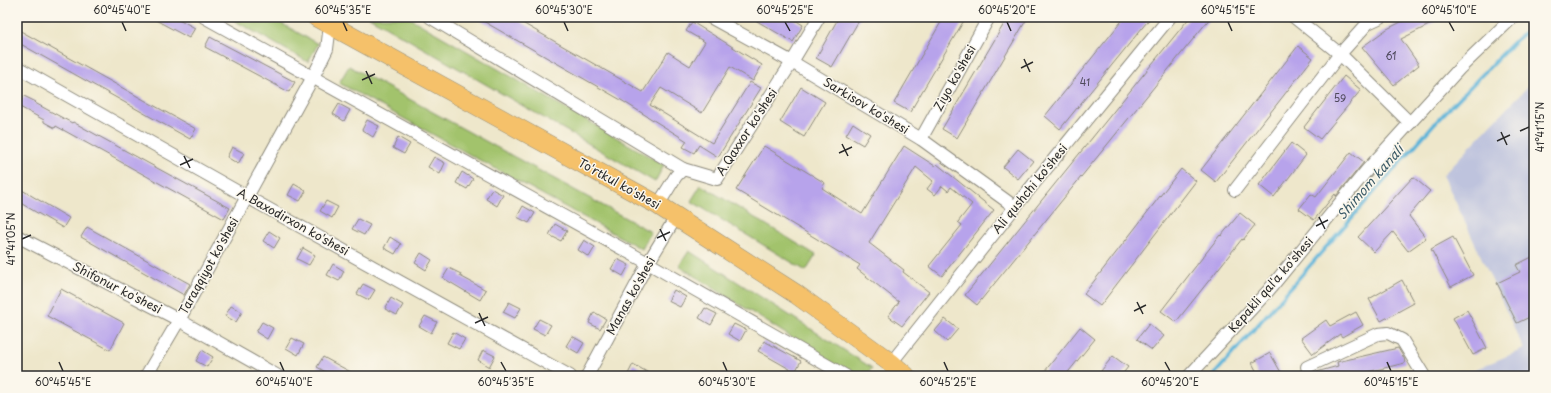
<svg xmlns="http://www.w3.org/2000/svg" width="1551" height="393" viewBox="0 0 1551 393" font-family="'Playpen Sans',sans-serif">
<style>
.industrial{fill:#bec3dd}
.green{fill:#a2c36c;stroke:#66774c}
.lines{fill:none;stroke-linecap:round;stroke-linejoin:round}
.stream{stroke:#5cb4d9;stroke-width:3.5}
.building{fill:#b7a3eb}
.street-casing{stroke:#8c897b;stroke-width:14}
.primary-casing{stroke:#8c897b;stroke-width:20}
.street{stroke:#fff;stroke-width:12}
.primary{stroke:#f5c16b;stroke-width:19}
.ticks{fill:none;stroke:#2b2b2b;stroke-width:1.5}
.labels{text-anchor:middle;stroke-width:3;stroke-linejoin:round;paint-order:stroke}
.number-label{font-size:10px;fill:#4e495b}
.street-label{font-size:12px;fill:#2b2b2b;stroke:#fbf7ec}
.water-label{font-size:13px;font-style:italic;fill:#3c5b68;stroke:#fbf7ec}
.neatline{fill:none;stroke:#2b2b2b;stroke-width:1.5}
.ticks-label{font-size:10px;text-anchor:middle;fill:#2b2b2b}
</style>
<rect width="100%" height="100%" fill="#fbf7ec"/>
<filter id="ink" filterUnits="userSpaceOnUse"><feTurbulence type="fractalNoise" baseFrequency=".025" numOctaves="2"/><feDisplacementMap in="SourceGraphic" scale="8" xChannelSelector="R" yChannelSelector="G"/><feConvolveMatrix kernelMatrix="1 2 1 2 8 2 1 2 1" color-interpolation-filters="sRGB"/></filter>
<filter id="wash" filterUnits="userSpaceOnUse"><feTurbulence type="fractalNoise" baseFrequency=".012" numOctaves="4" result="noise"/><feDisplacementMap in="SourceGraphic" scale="16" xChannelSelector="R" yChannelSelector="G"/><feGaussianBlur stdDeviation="0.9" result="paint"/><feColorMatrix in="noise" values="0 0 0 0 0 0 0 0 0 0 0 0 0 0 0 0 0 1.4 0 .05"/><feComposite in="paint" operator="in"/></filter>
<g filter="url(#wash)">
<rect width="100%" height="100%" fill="#eee7cb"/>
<polygon class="industrial" points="1534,80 1534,376 1459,376 1524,349 1443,175"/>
<g class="green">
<polygon points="228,17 270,17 318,44 308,62"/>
<polygon points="369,17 408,17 664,165 655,182"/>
<polygon points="349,66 651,232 642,249 339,83"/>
<polygon points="701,185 816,255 806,271 691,201"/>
<polygon points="689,251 872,368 866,376 852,376 679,266"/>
</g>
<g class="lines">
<polyline class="stream" points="1213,376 1434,124 1518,38 1534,27"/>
</g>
<g id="blocks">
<g class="building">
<polygon points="150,17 175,17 195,28 189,38"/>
<polygon points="476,17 512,17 643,92 668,52 690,66 705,42 686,31 692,22 762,65 753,81 730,67 702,113 661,88 650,105 712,143 750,82 761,88 718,157 699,145 694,153 683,147 687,141 621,100"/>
<polygon points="750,17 790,17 803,25 793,42"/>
<polygon points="839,17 861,17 832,67 816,58"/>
<polygon points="944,17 966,17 910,112 894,103"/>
<polygon points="1008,17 1028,17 957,138 942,129"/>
<polygon points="1125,17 1151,17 1060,129 1045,116"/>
<polygon points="1190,17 1211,17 977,305 965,295"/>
<polygon points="1411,17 1445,17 1401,39 1419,65 1394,85 1362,47 1387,29"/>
<polygon points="17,29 196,129 190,139 17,42"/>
<polygon points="210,37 295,82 289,92 205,47"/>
<polygon points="1298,46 1313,58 1216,182 1201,170"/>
<polygon points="1344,76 1361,90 1320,139 1304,127"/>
<polygon points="801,87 825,102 804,137 780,122"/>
<polygon points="24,96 36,102 35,103 72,123 73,122 230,208 224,219 56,126 55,128 44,122 44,120 18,106"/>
<polygon points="339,104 350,110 344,121 333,114"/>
<polygon points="367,120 379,126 373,137 362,130"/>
<polygon points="853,123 870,134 863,145 846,135"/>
<polygon points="398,137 410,144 404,154 393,148"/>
<polygon points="1291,143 1306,155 1274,197 1259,185"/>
<polygon points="764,146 825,183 822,188 862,214 904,146 935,166 937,164 994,210 942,276 929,266 962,225 958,222 972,204 951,187 948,191 942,186 935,195 927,189 933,181 916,167 869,243 904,270 903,272 929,292 902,326 888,316 899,302 857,269 860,265 736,190"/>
<polygon points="232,147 244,153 238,164 227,157"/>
<polygon points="1018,149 1033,161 1018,179 1003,167"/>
<polygon points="1351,152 1364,162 1336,196 1335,194 1314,220 1299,209 1311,194 1316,197"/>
<polygon points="434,157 445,163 440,174 428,167"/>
<polygon points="1181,169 1196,181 1100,306 1084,294"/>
<polygon points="462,172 473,179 467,189 456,183"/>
<polygon points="1413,177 1430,191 1409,216 1426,238 1408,251 1393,232 1374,252 1358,237"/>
<polygon points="294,184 306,191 300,201 288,195"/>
<polygon points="492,189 503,195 497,206 486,199"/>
<polygon points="22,190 69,218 63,228 17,201"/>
<polygon points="326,201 338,207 332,218 320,211"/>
<polygon points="523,206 535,213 529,223 517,217"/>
<polygon points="1240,213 1255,225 1243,240 1242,239 1176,322 1161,311 1220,235 1221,236"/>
<polygon points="358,219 370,225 364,235 352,229"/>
<polygon points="555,224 567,231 561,241 549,235"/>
<polygon points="87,227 190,284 184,295 81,237"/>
<polygon points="269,231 280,238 274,248 263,241"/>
<polygon points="390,237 401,244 395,254 384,248"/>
<polygon points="1453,237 1473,275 1451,287 1431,249"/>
<polygon points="584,240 595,247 589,257 578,250"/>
<polygon points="303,248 315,255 309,265 297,259"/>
<polygon points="421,253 432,260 426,270 415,263"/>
<polygon points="1534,256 1534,315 1517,323 1497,283 1520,272 1516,265"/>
<polygon points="617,259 629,265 623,276 611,269"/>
<polygon points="333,264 344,271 339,281 327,275"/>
<polygon points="449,268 461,274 460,276 486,290 480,300 443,278"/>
<polygon points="1402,280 1414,303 1381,321 1369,299"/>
<polygon points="363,284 375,290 369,300 357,294"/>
<polygon points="61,289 124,323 110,350 47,316"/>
<polygon points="674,290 686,297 680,307 668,301"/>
<polygon points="391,298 403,305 397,315 385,309"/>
<polygon points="509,302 521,308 515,318 503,312"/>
<polygon points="231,306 242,312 236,322 225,316"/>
<polygon points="705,308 717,314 711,325 699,318"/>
<polygon points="1467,310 1487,348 1473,355 1453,318"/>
<polygon points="594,312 606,319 600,329 589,323"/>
<polygon points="1356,312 1363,325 1342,337 1340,334 1313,354 1301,338 1326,320 1330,326"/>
<polygon points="425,316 437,322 431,333 419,326"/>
<polygon points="539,319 551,325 545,335 533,329"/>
<polygon points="945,319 958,329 947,342 935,331"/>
<polygon points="262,322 273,328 267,339 256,332"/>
<polygon points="734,324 746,330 740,341 728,334"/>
<polygon points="1149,324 1164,336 1152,350 1137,339"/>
<polygon points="1080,327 1095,339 1065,376 1041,376"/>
<polygon points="453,332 465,339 459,349 447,343"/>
<polygon points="572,336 584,343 578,353 566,346"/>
<polygon points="292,338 304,344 298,355 286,348"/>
<polygon points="764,341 801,361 795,372 758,351"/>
<polygon points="1398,348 1404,358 1405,363 1351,376 1313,376 1313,373 1338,366 1337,362"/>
<polygon points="202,350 213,357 207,367 196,361"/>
<polygon points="483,350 495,356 489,367 478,360"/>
<polygon points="1270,353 1283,376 1259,376 1252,363"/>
<polygon points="1113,356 1128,367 1121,376 1108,376 1101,371"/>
<polygon points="323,357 358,376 333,376 317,367"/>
<polygon points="633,364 654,376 627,376"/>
</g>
</g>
</g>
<g filter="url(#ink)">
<use href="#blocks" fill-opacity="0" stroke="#8c897b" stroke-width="1"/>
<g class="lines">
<g class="street-casing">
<g id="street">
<polyline points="204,17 648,263 846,376"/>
<polyline points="430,17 683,169"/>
<polyline points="710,17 792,62 921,139 1015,207"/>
<polyline points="1294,17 1340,54 1410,123"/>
<polyline points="17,67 247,197 570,376"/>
<polyline points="921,139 989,17"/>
<polyline points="1235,190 1340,54 1368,23 1381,17"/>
<polyline points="658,205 676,176 683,169 717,179 792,62 819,17"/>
<polyline points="17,236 179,320 278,376"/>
<polyline points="891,363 1015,207 1170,17"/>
<polyline points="1307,367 1378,334 1388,333 1402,340 1424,376"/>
<polyline points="146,376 179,320 313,77 327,49 330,25 333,21"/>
<polyline points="587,376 648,263 676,217"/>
<polyline points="1189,376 1268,291 1367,170 1459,69 1513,17"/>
</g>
</g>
<g class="primary-casing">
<polyline id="primary" points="316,17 658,205 796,294 891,363 906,376"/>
</g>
<use href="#street" class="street"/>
<use href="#primary" class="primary"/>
</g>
</g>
<path class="ticks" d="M122,22L126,31M343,22L347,31M564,22L568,31M785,22L790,31M1007,22L1011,31M1228,22L1232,31M1449,22L1454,31M1024,59L1030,72M1021,68L1033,62M366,71L372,84M362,80L375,74M1520,131L1529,127M1501,132L1507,145M1497,141L1510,135M842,144L848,156M839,153L852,147M184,156L190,168M180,165L193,159M1319,217L1325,229M1316,226L1328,220M660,229L666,241M657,238L670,232M22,239L31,235M1137,302L1143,314M1134,311L1146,305M479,313L485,326M475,323L488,317M59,362L63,371M280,362L284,371M501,362L506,371M723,362L727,371M944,362L948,371M1165,362L1170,371M1387,362L1391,371"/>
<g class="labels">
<g class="number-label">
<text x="1391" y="60">61</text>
<text x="1085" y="86">41</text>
<text x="1340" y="102">59</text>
</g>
<g class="street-label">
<text transform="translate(955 78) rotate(-61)" y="4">Ziyo ko'shesi</text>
<text transform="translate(866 106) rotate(31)" y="4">Sarkisov ko'shesi</text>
<text transform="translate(747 132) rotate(-57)" y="4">A.Qaxxor ko'shesi</text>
<text transform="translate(619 184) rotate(29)" y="4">To'rtkul ko'shesi</text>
<text transform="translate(1030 189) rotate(-51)" y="4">Ali qushchi ko'shesi</text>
<text transform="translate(293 222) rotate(29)" y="4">A.Baxodirxon ko'shesi</text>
<text transform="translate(209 266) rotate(-61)" y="4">Taraqqiyot ko'shesi</text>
<text transform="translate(1271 285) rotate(-49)" y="4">Kepakli qal'a ko'shesi</text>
<text transform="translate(117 288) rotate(27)" y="4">Shifonur ko'shesi</text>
<text transform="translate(631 296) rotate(-61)" y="4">Manas ko'shesi</text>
</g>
<g class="water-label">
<text transform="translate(1370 182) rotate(-49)" y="5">Shimom kanali</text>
</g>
</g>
<rect width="1551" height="393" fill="none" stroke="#fbf7ec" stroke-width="44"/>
<rect x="22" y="22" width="1507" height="349" class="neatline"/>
<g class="ticks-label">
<text x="122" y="14">60°45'40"E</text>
<text x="343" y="14">60°45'35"E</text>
<text x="564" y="14">60°45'30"E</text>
<text x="785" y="14">60°45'25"E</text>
<text x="1007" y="14">60°45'20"E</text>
<text x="1228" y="14">60°45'15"E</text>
<text x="1449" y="14">60°45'10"E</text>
<text transform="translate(1540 127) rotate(-90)" y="4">41°41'15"N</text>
<text transform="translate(11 239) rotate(-90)" y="4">41°41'05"N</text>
<text x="63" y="386">60°45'45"E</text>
<text x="284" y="386">60°45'40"E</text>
<text x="506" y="386">60°45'35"E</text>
<text x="727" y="386">60°45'30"E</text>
<text x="948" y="386">60°45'25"E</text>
<text x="1170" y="386">60°45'20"E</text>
<text x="1391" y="386">60°45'15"E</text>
</g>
</svg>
